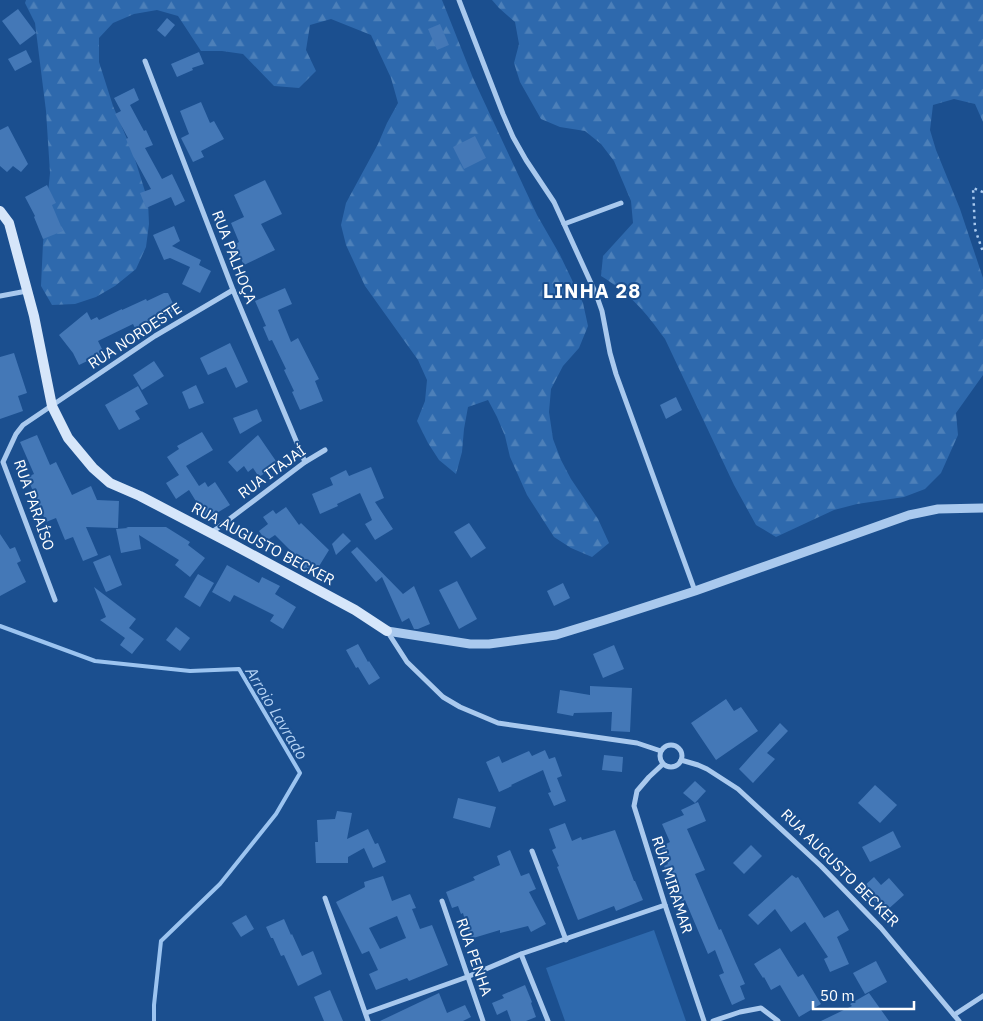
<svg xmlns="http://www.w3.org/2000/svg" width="983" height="1021" viewBox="0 0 983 1021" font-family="'IBM Plex Sans',sans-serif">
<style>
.forest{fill:url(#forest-firs)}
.garden{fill:#2e69ad}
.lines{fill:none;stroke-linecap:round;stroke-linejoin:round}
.stream{stroke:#9cc4f0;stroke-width:4}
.building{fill:#4478b7;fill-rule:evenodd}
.path{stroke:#a9c9ee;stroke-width:2.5;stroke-dasharray:2.5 4;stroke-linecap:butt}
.minor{stroke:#a9c9ee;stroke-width:5}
.tertiary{stroke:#a9c9ee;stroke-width:9}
.secondary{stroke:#d6e6fa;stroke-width:10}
.labels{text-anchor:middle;stroke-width:4;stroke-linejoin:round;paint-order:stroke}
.street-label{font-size:15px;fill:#fff;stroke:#1b4f8f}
.water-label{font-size:16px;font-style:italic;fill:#b5d3f5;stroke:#1b4f8f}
.district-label{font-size:20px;font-weight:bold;letter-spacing:1px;fill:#fff;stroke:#1b4f8f}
</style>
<defs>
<pattern id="forest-firs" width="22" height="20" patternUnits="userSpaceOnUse" patternTransform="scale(1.25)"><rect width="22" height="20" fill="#2e69ad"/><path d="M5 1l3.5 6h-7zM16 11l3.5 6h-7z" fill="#4d80b9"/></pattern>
</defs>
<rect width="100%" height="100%" fill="#1b4f8f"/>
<g class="forest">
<polygon points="26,0 442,0 473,78 537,215 560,255 583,303 588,326 579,348 563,366 551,389 549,412 553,439 561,460 571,479 598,519 609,543 592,557 571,548 554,537 527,495 510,457 505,436 497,417 488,400 468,407 464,429 462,452 456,474 439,460 428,443 417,421 425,401 427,380 418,360 365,286 346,245 341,225 346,203 378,144 387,123 398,103 391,78 371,35 331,19 310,25 306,50 316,71 299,88 274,86 243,54 222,51 201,51 178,16 157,10 134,14 113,23 99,38 99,62 113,106 133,153 148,201 149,224 146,247 136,269 115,286 96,297 75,304 52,305 41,286 43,243 50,173 46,111 35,23 25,3"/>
<path d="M492,0H983V122L975,104L954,99L933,105L930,130L936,150L960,209L983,278V375L956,413L958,435L941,473L925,489L904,497L857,504L834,510L776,537L756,525L734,485L665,339C645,311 630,294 601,276L603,256L633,223L631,201L614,161L601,144L585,131L560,127L541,119L520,82L514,63L519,44L515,22L499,8Z"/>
</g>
<polygon class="garden" points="654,930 686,1021 565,1021 546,968"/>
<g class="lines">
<polyline class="stream" points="0,626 95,661 190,671 239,669 300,773 276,814 220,884 161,941 154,1005 154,1021"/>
</g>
<g class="building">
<polygon points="18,9 36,33 20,45 2,21"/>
<polygon points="167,18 175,25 165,37 157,30"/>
<polygon points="440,24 449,45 437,50 428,29"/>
<polygon points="26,50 32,62 15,71 8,59"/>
<polygon points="199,52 204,64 192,68 193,70 177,77 171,64"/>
<polygon points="134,88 139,100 130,105 144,131 146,130 153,145 145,148 162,179 172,174 185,201 175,206 171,197 146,208 140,193 151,189 133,156 126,139 128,138 115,114 121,111 114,98"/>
<polygon points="201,102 210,123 214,121 224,139 201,151 204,157 193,162 181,138 189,134 180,111"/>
<polygon points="8,126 28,164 21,172 13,166 7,172 0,166 0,130"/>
<polygon points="475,136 486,158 464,169 453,147"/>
<polygon points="265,180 282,214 261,224 275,250 244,265 234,245 239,242 231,223 244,217 234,195"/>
<polygon points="47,185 56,203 52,205 63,231 43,239 34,217 35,216 25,197"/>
<polygon points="174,226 180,241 172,246 201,260 199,265 211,271 200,293 182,284 190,267 170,258 164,260 153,235"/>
<polygon points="285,288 292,304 278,310 291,342 298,338 319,379 315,381 323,401 300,410 292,392 294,391 284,370 286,369 272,340 269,341 263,327 266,326 255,301"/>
<polygon points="164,293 168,293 176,310 136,330 133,324 98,341 104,353 79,365 73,353 59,335 87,312 91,320 97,317 99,320 122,309 122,310 146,299 147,301"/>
<polygon points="230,343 248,382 236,388 226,367 208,375 200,358"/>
<polygon points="14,353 27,393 18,396 23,411 0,419 0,357"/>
<polygon points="154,361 164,376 142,390 133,375"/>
<polygon points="196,385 204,403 189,409 182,392"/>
<polygon points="138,386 148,404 135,411 140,419 119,430 105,405"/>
<polygon points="676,397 682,410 666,419 660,405"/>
<polygon points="257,409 262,421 240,434 233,418"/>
<polygon points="202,432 213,450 186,466 199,486 205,482 208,487 215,482 230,505 207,519 189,490 176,499 166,483 179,475 167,457 179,449 177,446"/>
<polygon points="37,435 50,465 56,462 72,495 91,486 97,500 119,501 118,528 86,527 98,555 83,561 73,537 65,540 56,518 46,522 27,477 34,474 20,442"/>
<polygon points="258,435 278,464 259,477 253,468 248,472 244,466 237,472 228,462"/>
<polygon points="371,467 384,498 375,502 393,529 375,540 365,524 372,520 360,493 337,504 338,506 320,514 312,494 333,485 330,478 346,470 349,476"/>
<polygon points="286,507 299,525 301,523 329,550 313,576 299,567 302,562 275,535 266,541 259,531 268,524 263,517 273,510 276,514"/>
<polygon points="469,523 486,548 471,558 454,532"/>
<polygon points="126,527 166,527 190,542 188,545 205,558 190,577 175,565 179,560 139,535 141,549 121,553 116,529 128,528"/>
<polygon points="343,533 351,541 336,555 332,544"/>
<polygon points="0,534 10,549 15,547 21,561 17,563 26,582 0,596"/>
<polygon points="357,547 403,594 414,586 430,624 418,629 414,629 409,618 402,622 382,577 376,582 351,552"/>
<polygon points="110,555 122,585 106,592 93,562"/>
<polygon points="227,565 259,583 262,577 280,586 275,594 296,607 283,629 270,621 274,615 234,595 230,602 212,592"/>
<polygon points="198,574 214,583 200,607 184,597"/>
<polygon points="457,581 477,619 459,629 439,590"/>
<polygon points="563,583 570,598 554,606 547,591"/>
<polygon points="94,587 136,619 129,628 144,639 132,654 120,645 125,638 100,620 106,617"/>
<polygon points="176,627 190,638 180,651 166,640"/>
<polygon points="358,644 368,662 369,661 380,678 369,685 358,667 356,668 346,650"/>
<polygon points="614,645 624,669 603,678 593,654"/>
<polygon points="590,686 632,688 630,732 611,731 612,712 574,713 573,716 557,713 560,690 590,695"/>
<polygon points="726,699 734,711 741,707 758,731 716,760 691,723"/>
<polygon points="780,723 788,731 767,753 775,759 753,783 739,769"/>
<polygon points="545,750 549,759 555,757 562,776 557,778 566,801 554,806 548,793 551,792 543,770 511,785 512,786 499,792 486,762 499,756 502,763 529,751 532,756"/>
<polygon points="604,755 623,757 622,772 602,770"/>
<polygon points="695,781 706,791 695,803 683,793"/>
<polygon points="875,785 897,805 880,823 858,803"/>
<polygon points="458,798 496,807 490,828 453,818"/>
<polygon points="698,802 706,821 687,829 705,870 695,874 719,930 721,929 745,984 740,986 745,999 732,1005 719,975 724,973 715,950 708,954 685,900 675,904 668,887 673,885 664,866 668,864 660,847 670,842 662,824 684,815 681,810"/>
<polygon points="337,811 352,813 347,839 368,829 375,844 378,843 386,862 373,868 364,848 348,857 348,863 316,863 315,842 318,842 317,820 335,819"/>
<polygon points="565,823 572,841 581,837 582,840 615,830 634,881 635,881 643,900 616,911 614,906 578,920 557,867 559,866 552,850 556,848 549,829"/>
<polygon points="893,831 901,847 870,862 862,847"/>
<polygon points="751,845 762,856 744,874 733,863"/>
<polygon points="510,850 521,876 529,873 536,889 529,892 546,924 531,932 528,926 500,933 500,930 470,939 463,913 461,914 458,906 452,908 446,892 475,880 473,877 500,865 497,856"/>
<polygon points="792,875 796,878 798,877 824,918 838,910 849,930 837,937 849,964 830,972 824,959 828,957 805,922 791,932 775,909 758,925 748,915"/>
<path d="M383,876L392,901L410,894L416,908L412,909L420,929L432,925L448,965L409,981L407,978L376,990L369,974L378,970L369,951L362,954L336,902L365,887L364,882ZM397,916L406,938L380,949L369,928Z"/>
<polygon points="874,877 881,885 889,878 904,895 885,912 862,888"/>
<polygon points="246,915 254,929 241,937 232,923"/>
<polygon points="284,919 291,935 292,934 302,956 313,951 322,974 298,986 284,955 281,956 273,938 271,938 266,927"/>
<polygon points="780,948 798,977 803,974 821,1004 799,1017 780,985 771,990 764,977 763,978 754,964"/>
<polygon points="876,961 887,982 865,994 853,973"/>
<polygon points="525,985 532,1002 531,1003 536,1017 526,1021 511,1021 507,1010 497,1015 492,1003 504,998 502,995"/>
<polygon points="330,990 343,1021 324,1021 314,997"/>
<polygon points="439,993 447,1013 465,1005 471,1017 463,1021 380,1021"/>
<polygon points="869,993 889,1021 821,1021 852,1006 850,1004"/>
</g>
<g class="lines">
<polyline class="path" points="983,192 973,188 975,229 983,252"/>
<g class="minor">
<polyline points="459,0 503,114 513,137 526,160 554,202 596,294 602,311 610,353 616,374 695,591"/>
<polyline points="145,61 233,290 305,462"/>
<polyline points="564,224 621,203"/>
<polyline points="0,296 27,291"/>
<polyline points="211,533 305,462 325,450"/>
<polyline points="55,600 3,462 16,434 23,425 155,336 233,290"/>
<polyline points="387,631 407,662 443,697 460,707 498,723 637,743 661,751"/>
<circle cx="671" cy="756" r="11"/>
<polyline points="681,760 698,765 707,769 738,789 821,866 881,928 959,1021"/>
<polyline points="663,764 649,777 637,791 634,806 665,905 704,1021"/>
<polyline points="532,851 566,940"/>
<polyline points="325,898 368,1021"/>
<polyline points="442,901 483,1021"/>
<polyline points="521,954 548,1021"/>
<polyline points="366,1013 467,977 521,954 665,905"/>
<polyline points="954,1015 983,996"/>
<polyline points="713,1021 740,1012 761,1008 778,1021"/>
</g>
<polyline class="tertiary" points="387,631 470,644 489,644 556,635 605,620 695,591 909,515 938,509 983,508"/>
<polyline class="secondary" points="0,211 9,223 34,316 52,406 68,438 93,468 110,483 140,496 234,545 355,610 387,631"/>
</g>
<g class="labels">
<g class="street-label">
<text transform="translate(234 257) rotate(69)" y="5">RUA PALHOÇA</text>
<text transform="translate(135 336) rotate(-33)" y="5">RUA NORDESTE</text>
<text transform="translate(272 472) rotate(-36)" y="5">RUA ITAJAÍ</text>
<text transform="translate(34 505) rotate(71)" y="5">RUA PARAÍSO</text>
<text transform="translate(263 544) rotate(28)" y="5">RUA AUGUSTO BECKER</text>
<text transform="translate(840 868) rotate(45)" y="5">RUA AUGUSTO BECKER</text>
<text transform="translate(672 885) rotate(72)" y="5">RUA MIRAMAR</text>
<text transform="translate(474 957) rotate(71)" y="5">RUA PENHA</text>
</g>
<g class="water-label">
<text transform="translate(277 713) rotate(59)" y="6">Arroio Lavrado</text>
</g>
<g class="district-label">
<text x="592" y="298">LINHA 28</text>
</g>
</g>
<path d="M813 1001v8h101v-8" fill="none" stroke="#ffffff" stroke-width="2.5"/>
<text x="820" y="1001" font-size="15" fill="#ffffff" stroke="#1b4f8f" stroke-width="4" paint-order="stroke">50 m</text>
</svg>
